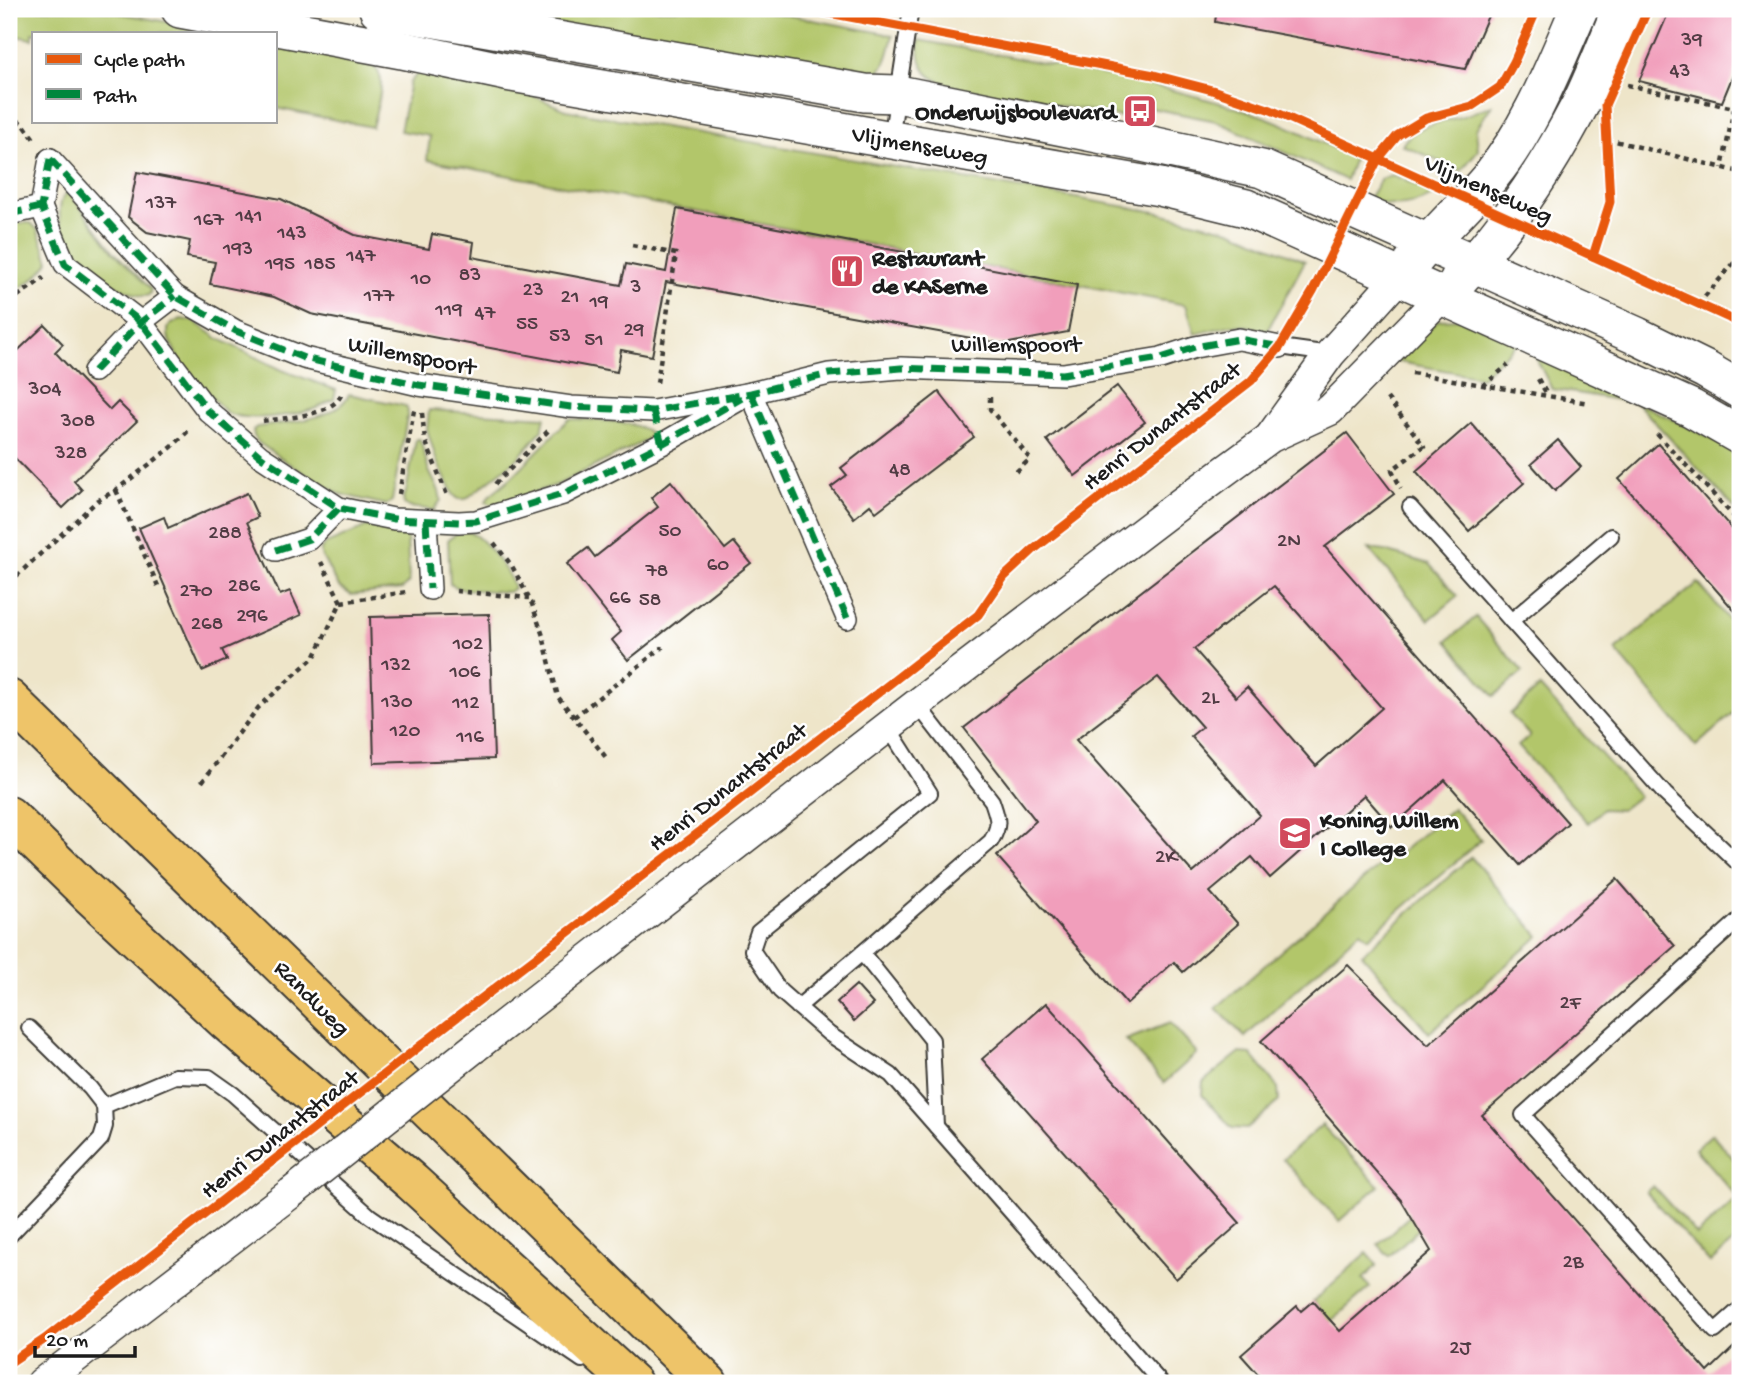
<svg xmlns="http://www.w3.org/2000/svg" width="1749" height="1392" viewBox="0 0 1749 1392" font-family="'Gochi Hand',sans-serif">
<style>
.green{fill:#b2c66a;stroke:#677143;stroke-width:2}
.building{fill:#f19ebb;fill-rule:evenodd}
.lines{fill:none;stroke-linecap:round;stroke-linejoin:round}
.service-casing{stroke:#3c3a36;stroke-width:18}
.pedestrian-casing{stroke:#3c3a36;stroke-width:24}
.minor-casing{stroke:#3c3a36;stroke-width:33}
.tertiary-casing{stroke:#3c3a36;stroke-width:40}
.primary-casing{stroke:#3c3a36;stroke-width:42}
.path{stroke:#3c3a36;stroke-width:4.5;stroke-dasharray:5 5;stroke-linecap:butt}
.service{stroke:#fff;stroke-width:14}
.pedestrian{stroke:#fff;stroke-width:21}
.minor{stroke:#fff;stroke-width:30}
.tertiary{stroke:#fff;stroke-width:37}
.primary{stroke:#eec469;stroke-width:38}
.minor-bridge-casing{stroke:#3c3a36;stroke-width:33;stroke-linecap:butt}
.minor-bridge{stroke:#fff;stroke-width:30}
.quiet{stroke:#00873e;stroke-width:7;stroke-dasharray:14 7;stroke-linecap:butt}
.cycleway-casing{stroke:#fff;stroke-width:13}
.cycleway{stroke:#e8590c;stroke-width:9}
.labels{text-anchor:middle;stroke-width:5;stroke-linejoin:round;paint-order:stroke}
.number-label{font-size:21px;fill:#513c44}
.poi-label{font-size:24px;font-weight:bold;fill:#1c1c1c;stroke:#fff;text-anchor:start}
.street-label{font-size:24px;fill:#1c1c1c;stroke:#fff}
</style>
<rect width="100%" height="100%" fill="#fff"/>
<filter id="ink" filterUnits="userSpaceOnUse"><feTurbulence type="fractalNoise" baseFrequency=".0143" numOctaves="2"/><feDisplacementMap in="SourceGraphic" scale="14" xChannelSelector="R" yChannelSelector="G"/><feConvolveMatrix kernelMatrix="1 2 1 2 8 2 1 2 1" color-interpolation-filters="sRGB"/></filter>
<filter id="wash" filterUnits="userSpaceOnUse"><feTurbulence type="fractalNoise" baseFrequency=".00686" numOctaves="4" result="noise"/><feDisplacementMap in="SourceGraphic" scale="28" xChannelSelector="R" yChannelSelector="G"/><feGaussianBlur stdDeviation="1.57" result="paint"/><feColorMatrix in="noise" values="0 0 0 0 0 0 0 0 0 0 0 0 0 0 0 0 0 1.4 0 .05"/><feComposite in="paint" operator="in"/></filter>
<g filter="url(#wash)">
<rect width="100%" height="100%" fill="#eee5c9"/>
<g class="green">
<polygon points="9,9 96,9 228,33 33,33 33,39 9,35"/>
<path d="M466,9H755L893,35C889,53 886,69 870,81Z"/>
<path d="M919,40C1034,62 1151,79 1262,116C1293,127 1324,144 1354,158L1346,180L1216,121L1125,103L1122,117L955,87C927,79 918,70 919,40Z"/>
<path d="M275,42L365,59C371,63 378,68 380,76C384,87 375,115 372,127L275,108Z"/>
<polygon points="429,70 502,82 566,110 1156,212 1230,230 1305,261 1267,331 1248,326 1232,325 1195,334 1186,305 427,160 430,136 400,131 410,82 417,74"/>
<path d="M1492,105L1476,129L1478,150L1461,171L1402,145C1415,123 1444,123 1466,115C1475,112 1484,108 1492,105Z"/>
<path d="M1391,175L1395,176L1436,194C1414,207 1392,209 1368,200L1381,179Z"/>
<path d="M66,193L71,195L114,252L151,289L150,294C149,295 147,296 145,296C135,297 88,272 80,265C64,252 52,210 66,193Z"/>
<path d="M17,223H31L37,229L49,261C43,272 26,287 13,290L9,287V226Z"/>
<path d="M181,319L193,321L219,339L282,370L336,390L334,399C327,402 321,406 314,409C292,416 248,422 227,413L186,371L177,356L168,336V329L170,325Z"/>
<polygon points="1459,319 1520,341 1481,377 1393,361 1438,320"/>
<polygon points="1533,352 1740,452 1740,514 1637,403 1552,389"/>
<path d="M349,394L406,406L408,412L392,501L386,505L340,494L294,467L259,443L254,436L253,430L257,427C282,423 337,421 349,394Z"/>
<polygon points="429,410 545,417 542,430 518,458 466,499 458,499 453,494 437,462 427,429"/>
<path d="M569,419C589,420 633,420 649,432L650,436L645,441L559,484L512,500L491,505L486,502L489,496L512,477Z"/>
<polygon points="416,439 420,439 429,471 439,491 441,500 434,510 409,507 404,504 403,498 406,492"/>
<polygon points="374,524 402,529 407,537 409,582 402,589 351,595 339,587 321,555 321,549 326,544"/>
<path d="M458,532C462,532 466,531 469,532C483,537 511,574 514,588L509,592L460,589L450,584L448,540Z"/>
<polygon points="1369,549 1385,551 1429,564 1458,596 1429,620"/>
<polygon points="1698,583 1740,633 1740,707 1696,746 1615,650"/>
<polygon points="1476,617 1523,672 1494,696 1447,641"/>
<polygon points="1540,687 1639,796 1621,810 1603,809 1588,823 1518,746 1530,736 1510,714"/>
<polygon points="1453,808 1481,840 1368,938 1360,931 1245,1037 1216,1008 1390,856 1393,859"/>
<polygon points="1471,857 1539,936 1429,1033 1362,954"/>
<polygon points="1170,1023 1197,1053 1164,1083 1126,1040"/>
<polygon points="1239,1053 1251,1054 1278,1088 1279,1101 1246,1129 1232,1128 1202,1095 1203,1082"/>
<polygon points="1322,1125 1379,1186 1339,1221 1283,1159"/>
<polygon points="1712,1134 1740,1166 1740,1236 1710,1263 1646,1192 1653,1186 1697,1235 1738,1198 1695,1149"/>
<polygon points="1434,1194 1439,1211 1389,1256 1378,1244"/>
<polygon points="1367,1253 1377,1265 1363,1279 1370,1287 1330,1322 1313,1301"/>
</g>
<g id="blocks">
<g class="building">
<polygon points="1217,9 1491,9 1465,69 1215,22"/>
<polygon points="1670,9 1740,9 1740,58 1722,102 1639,81"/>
<polygon points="137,172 281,199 355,235 429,249 432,234 474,242 472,257 621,285 626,264 666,272 677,209 1077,285 1068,332 1004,344 666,282 652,356 621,350 617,372 311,314 274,297 210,284 215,262 187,257 190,241 147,232 128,217"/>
<polygon points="45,325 63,344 55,352 82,381 110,410 118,402 137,421 74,481 82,490 63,508 9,452 9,359"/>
<polygon points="1117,386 1145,422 1075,476 1047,440"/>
<polygon points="939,392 974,437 876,512 870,505 854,518 831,487 847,475 841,468"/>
<polygon points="1471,423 1524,483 1469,531 1416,471"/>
<path d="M1347,433L1394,494L1325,547L1568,823L1520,865L1445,780L1392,827L1364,795L1270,878L1252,857L1210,892L1238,924L1183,972L1174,962L1127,1004L997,856L1036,821L964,728ZM1274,586L1382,708L1316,766L1247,687L1236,697L1194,649ZM1158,677L1202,727L1191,736L1260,815L1193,873L1076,740Z"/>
<polygon points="1558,440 1581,467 1555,491 1531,464"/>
<polygon points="1658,444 1740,538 1740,617 1619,479"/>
<polygon points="671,481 725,549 734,542 751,563 628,660 612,640 621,632 567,564 588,548 595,557 658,507 651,498"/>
<polygon points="247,493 258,517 247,522 280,595 290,591 301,615 222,650 227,660 202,671 139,528 164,517 168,528"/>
<polygon points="489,614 494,759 374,763 370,617"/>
<polygon points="1617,879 1675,946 1482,1115 1708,1372 1740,1341 1740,1383 1266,1383 1241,1355 1297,1306 1301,1311 1313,1301 1340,1331 1431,1251 1401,1200 1261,1041 1348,965 1428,1045"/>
<polygon points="856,985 873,1004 854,1021 837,1002"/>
<polygon points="1046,1003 1240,1223 1176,1279 982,1059"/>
</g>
</g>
</g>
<g filter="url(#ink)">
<use href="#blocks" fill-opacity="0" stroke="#3c3a36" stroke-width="2"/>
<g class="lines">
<g class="service-casing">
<g id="service">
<polyline points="891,139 911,9"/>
<polyline points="1280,347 1330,354"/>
<polyline points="1410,507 1665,794 1740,865"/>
<polyline points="1511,621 1611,536"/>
<path d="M917,704L992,801C998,819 1001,824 991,841L862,953L932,1040L936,1126"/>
<polyline points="888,727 930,793 758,932 752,950 780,991 829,1034 891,1075 1161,1383"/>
<polyline points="1740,919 1523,1115 1715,1331 1740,1309"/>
<polyline points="798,1007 862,953"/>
<polyline points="104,1106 175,1076 209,1077 233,1094 370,1216 582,1360"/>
<polyline points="9,1236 101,1139 105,1126 104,1106 90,1088 29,1028"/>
</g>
</g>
<g class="pedestrian-casing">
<g id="pedestrian">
<polyline points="50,159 175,296 236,331 304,358 419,385 571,407 653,411 751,393 829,374 901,368 1063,374 1161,358 1195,347 1239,339 1280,347"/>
<polyline points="50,159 41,207 65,264 141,322 208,411 260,456 339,508 394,519 459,522 476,521 563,494 662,444 737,401"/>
<polyline points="9,214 41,207"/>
<polyline points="94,371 141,322 175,296"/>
<polyline points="751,393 847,618"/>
<polyline points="426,521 430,589"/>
<polyline points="276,550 309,539 339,508"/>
</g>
</g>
<g class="minor-casing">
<g id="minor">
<polyline points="1271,436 1330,354 1399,277"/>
<polyline points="474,1048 917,704 1181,503 1271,437 1330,410 1443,295"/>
<polyline points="42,1383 291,1193"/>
</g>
</g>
<g class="tertiary-casing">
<g id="tertiary">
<polyline points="180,9 402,50 506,72 1160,187 1246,208 1691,408 1740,436"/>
<polyline points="378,9 865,93 898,94 1133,141 1262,169 1637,336 1706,370 1740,390"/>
<path d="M1414,260C1438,230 1467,205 1491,176C1531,127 1554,66 1579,9"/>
<path d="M1459,279C1507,228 1549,165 1581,103C1596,72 1608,40 1621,9"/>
</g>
</g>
<g class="primary-casing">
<g id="primary">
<polyline points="9,699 708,1383"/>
<polyline points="9,816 88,893 226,1021 412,1182 632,1383"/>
</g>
</g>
<g class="path">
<polyline points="1627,85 1734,108 1722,168"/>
<polyline points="9,114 24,125 34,139"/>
<polyline points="1607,139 1740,172"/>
<polyline points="632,245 676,254 657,383"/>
<polyline points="9,302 44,278"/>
<polyline points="1698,304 1740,256"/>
<polyline points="1412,373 1589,403"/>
<polyline points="1538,379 1548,396"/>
<polyline points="1483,386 1508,365"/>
<polyline points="990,397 990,409 1030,459 1016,472"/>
<polyline points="1387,398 1424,446 1392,470 1401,488"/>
<polyline points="422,413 425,440 447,495"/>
<path d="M263,421C283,418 332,416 341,395"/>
<polyline points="1657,434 1740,523"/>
<polyline points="495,484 548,431"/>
<polyline points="116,490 158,586"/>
<polyline points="399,494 414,410"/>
<polyline points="494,543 512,566 532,604 543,636 558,697 608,760"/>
<polyline points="9,583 97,501 116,490 172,447 190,429"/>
<polyline points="456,591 529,598"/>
<polyline points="341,602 406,592"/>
<polyline points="574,717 663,647"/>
<polyline points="202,782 258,708 315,656 341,602 321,562"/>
</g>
<use href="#service" class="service"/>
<use href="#pedestrian" class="pedestrian"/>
<use href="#minor" class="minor"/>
<use href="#tertiary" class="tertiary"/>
<use href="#primary" class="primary"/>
<g class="minor-bridge-casing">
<polyline id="minor-bridge" points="291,1193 474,1048"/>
</g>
<use href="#minor-bridge" class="minor-bridge"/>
<g class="quiet">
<polyline points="50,159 175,296 236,331 304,358 419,385 571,407 653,411 751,393 829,374 901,368 1063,374 1161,358 1195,347 1239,339 1280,347"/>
<polyline points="50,159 41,207 65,264 141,322 208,411 260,456 339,508 394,519 459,522 476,521 563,494 662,444 742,398"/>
<polyline points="9,214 41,207"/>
<polyline points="94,371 141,322 175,296"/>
<polyline points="751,393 847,618"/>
<polyline points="653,411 662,444"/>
<polyline points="426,521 430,589"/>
<polyline points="276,550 309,539 339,508"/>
</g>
<g class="cycleway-casing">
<g id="cycleway">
<polyline points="808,9 1154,75 1212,90 1271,110 1729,318 1740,324"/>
<polyline points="1593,256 1610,202 1605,105 1648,9"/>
<polyline points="9,1363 45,1339 448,1024 706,827 978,615 1004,577 1033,550 1251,381 1280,347 1313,291 1378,159 1398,135 1426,118 1472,106 1500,87 1514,62 1537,9"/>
</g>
</g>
<use href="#cycleway" class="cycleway"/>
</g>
</g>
<defs>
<g id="bus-square" transform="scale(1.75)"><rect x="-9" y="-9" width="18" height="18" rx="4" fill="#d1495b" stroke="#fff"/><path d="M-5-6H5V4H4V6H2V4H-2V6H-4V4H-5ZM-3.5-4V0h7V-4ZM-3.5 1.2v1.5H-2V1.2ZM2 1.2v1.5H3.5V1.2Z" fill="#fff"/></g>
<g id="restaurant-square" transform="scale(1.75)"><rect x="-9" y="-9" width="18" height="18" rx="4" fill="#d1495b" stroke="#fff"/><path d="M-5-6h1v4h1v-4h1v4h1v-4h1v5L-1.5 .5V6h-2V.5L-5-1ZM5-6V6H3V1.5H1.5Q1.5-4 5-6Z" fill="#fff"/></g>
<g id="university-square" transform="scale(1.75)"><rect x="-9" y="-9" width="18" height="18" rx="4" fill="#d1495b" stroke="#fff"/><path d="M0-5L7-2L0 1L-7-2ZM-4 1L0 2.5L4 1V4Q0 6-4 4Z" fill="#fff"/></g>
</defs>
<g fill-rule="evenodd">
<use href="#bus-square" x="1140" y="111"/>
<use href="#restaurant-square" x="847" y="271"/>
<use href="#university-square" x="1295" y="833"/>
</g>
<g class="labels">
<g class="number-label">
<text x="1692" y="45">39</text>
<text x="1680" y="76">43</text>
<text x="161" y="208">137</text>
<text x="249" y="221">141</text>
<text x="209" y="225">167</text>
<text x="292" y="238">143</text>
<text x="238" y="254">193</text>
<text x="361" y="261">147</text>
<text x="280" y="269">195</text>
<text x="320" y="269">185</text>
<text x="470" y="280">83</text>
<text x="421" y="284">10</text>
<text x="636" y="292">3</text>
<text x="533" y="295">23</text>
<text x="379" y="301">177</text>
<text x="570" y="302">21</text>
<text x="599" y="307">19</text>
<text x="449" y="315">119</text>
<text x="485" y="318">47</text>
<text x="527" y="329">55</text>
<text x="634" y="335">29</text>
<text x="560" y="341">53</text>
<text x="594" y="345">51</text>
<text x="45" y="394">304</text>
<text x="78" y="426">308</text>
<text x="71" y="458">328</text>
<text x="900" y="475">48</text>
<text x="670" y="536">50</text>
<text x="225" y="538">288</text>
<text x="1289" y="546">2N</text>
<text x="718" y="570">60</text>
<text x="657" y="576">78</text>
<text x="244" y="591">286</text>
<text x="196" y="596">270</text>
<text x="620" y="603">66</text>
<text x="650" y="605">58</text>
<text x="252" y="621">296</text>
<text x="207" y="629">268</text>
<text x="468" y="649">102</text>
<text x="396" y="670">132</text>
<text x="465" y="677">106</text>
<text x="1210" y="703">2L</text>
<text x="397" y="707">130</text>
<text x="466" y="708">112</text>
<text x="405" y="736">120</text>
<text x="470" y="742">116</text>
<text x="1166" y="862">2K</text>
<text x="1570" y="1008">2F</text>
<text x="1573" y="1267">2B</text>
<text x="1460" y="1353">2J</text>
</g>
<g class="poi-label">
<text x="1116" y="119" text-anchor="end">Onderwijsboulevard</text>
<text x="872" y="265">Restaurant<tspan x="872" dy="28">de KASerne</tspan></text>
<text x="1320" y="827">Koning Willem<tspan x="1320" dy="28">I College</tspan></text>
</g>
<g class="street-label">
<text transform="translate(920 144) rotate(10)" y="8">Vlijmenseweg</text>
<text transform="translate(1489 188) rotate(24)" y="8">Vlijmenseweg</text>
<text x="1016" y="351">Willemspoort</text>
<text transform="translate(412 354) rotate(11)" y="8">Willemspoort</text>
<text transform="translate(1161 425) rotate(-38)" y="8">Henri Dunantstraat</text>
<text transform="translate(727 786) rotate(-38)" y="8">Henri Dunantstraat</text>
<text transform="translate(313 997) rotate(45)" y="8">Randweg</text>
<text transform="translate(279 1133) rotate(-38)" y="8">Henri Dunantstraat</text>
</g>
</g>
<rect width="1749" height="1392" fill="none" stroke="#fff" stroke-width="35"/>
<rect x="32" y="32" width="245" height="91" fill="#ffffff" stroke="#a4a4a4" stroke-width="2"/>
<rect x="46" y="54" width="35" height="10" fill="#e8590c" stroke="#a4a4a4" stroke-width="2"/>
<text x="94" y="66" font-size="21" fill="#1c1c1c">Cycle path</text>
<rect x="46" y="89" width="35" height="10" fill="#00873e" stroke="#a4a4a4" stroke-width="2"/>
<text x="94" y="102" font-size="21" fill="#1c1c1c">Path</text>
<path d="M35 1346v10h100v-10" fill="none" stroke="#1c1c1c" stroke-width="3.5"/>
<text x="46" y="1346" font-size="21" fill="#1c1c1c" stroke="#ffffff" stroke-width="5" paint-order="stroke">20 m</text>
</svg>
